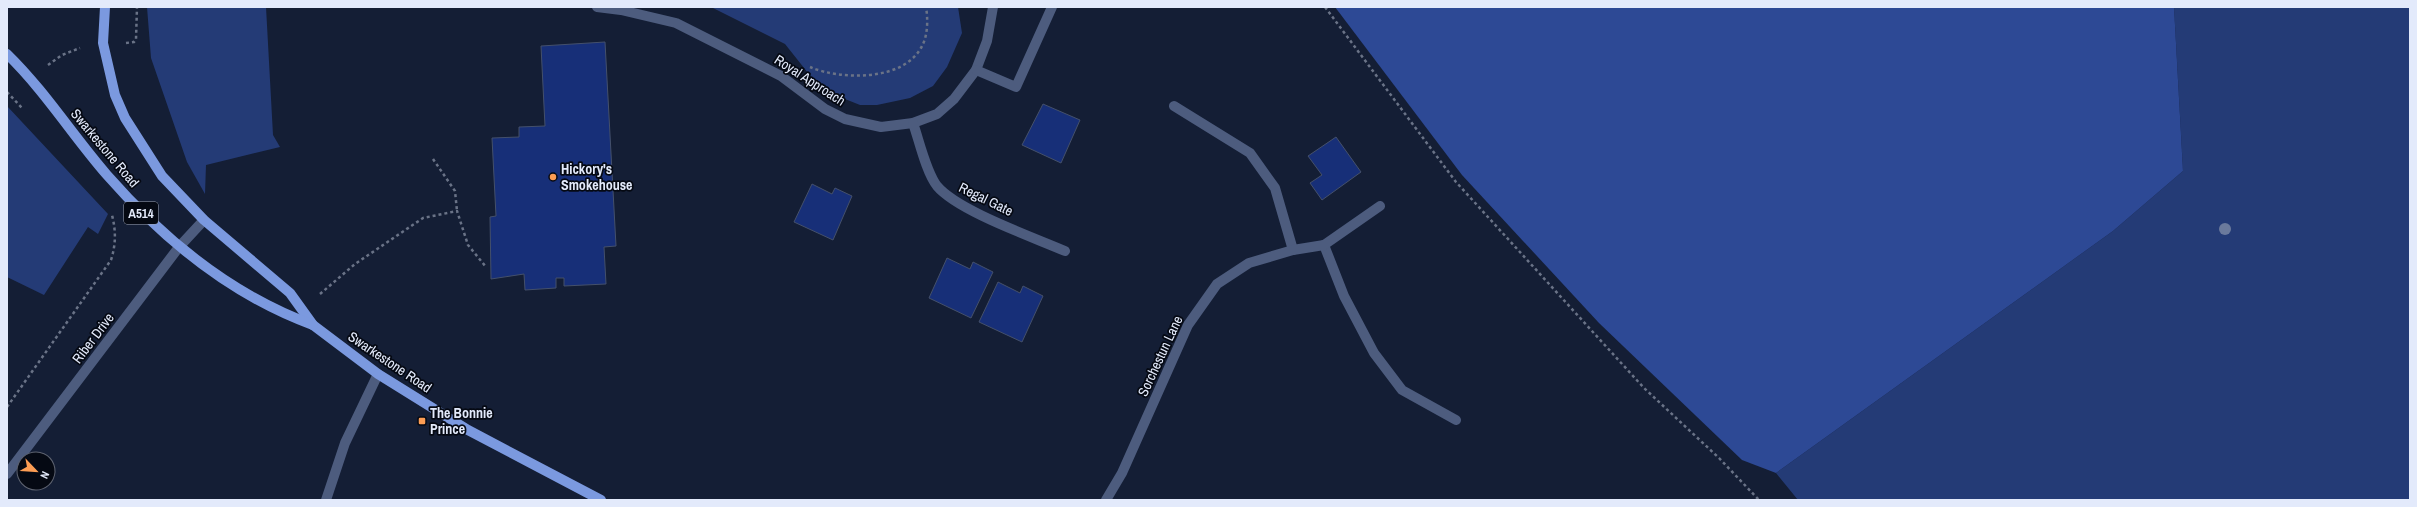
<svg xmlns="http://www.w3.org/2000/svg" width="2417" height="507" viewBox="0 0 2417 507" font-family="'Archivo Narrow',sans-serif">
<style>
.green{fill:#243b76}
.forest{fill:#2d4995}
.building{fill:#172f78;stroke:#44506b}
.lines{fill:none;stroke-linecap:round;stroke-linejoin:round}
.path{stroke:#6a7387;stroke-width:2.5;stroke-dasharray:3 3;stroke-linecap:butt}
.minor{stroke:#4d5c7e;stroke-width:10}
.major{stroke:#7b99df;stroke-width:10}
.tree{fill:#6b7a9c}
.poi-dot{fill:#fc9d54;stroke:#050913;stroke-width:1.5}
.labels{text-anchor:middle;stroke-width:3.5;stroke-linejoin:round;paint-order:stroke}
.shield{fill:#050913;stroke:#a0a6b5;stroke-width:1}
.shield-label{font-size:13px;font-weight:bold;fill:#e3eafb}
.street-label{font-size:14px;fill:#e3eafb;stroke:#050913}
.poi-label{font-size:14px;font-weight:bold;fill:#e3eafb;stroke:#050913;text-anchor:start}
</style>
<rect width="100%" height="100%" fill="#141e35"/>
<g class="green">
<polygon points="147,7 266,7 273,135 280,147 206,165 205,194 187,162 151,58"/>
<polygon points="711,7 958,7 962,33 947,67 933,86 910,98 877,105 860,105 835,95 812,78 785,44"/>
<polygon points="2174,7 2410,7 2410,500 1798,500 1776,473 2113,231 2183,171"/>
<polygon points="7,106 108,214 98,234 88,227 44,295 7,277"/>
</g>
<polygon class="forest" points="1335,7 2174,7 2183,171 2113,231 1776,473 1742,460 1599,323 1462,175"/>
<g class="building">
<polygon points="605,42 616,246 604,247 606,284 564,286 564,278 556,278 556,288 525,290 524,274 491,279 490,217 496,216 492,138 519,137 519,127 545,126 541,46"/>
<polygon points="1043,104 1080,120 1061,163 1022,145"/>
<polygon points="1336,137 1361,172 1322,200 1310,183 1322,175 1308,156"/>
<polygon points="812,184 832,194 835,188 852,196 833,240 794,222"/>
<polygon points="947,258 970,269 973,262 993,272 971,318 929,298"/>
<polygon points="998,282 1020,293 1023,286 1043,296 1022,342 979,322"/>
</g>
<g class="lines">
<g class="path">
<polyline points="1325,7 1456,182 1644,388 1719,458 1759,500"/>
<polyline points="126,43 134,42 136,39 137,7"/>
<polyline points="48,65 62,55 80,48"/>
<path d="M810,67C840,80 904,82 922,46C928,35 928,19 926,7"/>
<polyline points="7,92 22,108"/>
<polyline points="433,159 455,191 457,211"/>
<polyline points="320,294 355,264 423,218 457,211 468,245 486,267"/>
<path d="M7,407L111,260C116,244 116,231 112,215"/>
</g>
<g class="minor">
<polyline points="597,7 621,10 676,23 781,76 825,109 845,119 881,127 913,123 937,114 954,99 976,70 987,41 993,7"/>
<polyline points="976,70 1016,87 1052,7"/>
<polyline points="1174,106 1250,153 1275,188 1293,250"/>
<path d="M913,123C919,140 926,172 937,186C958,211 1033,237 1065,251"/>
<polyline points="1324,245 1344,296 1374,353 1402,390 1456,420"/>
<polyline points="7,474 179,247 204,220"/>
<polyline points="326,500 345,443 378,374"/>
<polyline points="1106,500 1122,473 1188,325 1217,284 1249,263 1293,250 1324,245 1380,206"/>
</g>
<g class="major">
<polyline points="105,7 103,43 115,95 125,118 162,176 204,220 290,293 313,325 378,374 468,430 601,500"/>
<path d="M7,54C45,91 73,136 107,175C164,240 231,295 313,325"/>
</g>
</g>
<circle class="tree" cx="2225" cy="229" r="6"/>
<g class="poi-dot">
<circle cx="553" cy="177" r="4"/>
<rect x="418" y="417" width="8" height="8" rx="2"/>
</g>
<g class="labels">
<rect class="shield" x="124" y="202" width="34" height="22" rx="3"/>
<g class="shield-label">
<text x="141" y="218">A514</text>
</g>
<g class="street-label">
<text transform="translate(810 80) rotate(33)" y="5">Royal Approach</text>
<text transform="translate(105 148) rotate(50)" y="5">Swarkestone Road</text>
<text transform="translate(986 199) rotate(26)" y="5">Regal Gate</text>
<text transform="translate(93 338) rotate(-53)" y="5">Riber Drive</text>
<text transform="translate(1160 356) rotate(-65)" y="5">Sorchestun Lane</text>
<text transform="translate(390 362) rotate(34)" y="5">Swarkestone Road</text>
</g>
<g class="poi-label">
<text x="561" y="174">Hickory's<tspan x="561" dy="16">Smokehouse</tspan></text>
<text x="430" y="418">The Bonnie<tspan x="430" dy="16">Prince</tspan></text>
</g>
</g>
<rect width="2417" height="507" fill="none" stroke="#e3eafb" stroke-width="16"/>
<g transform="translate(36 471) rotate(115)"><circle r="19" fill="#050913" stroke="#5e6370"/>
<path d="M0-3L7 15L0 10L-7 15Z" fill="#fc9d54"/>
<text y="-6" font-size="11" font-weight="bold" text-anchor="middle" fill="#e3eafb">N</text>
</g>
</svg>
